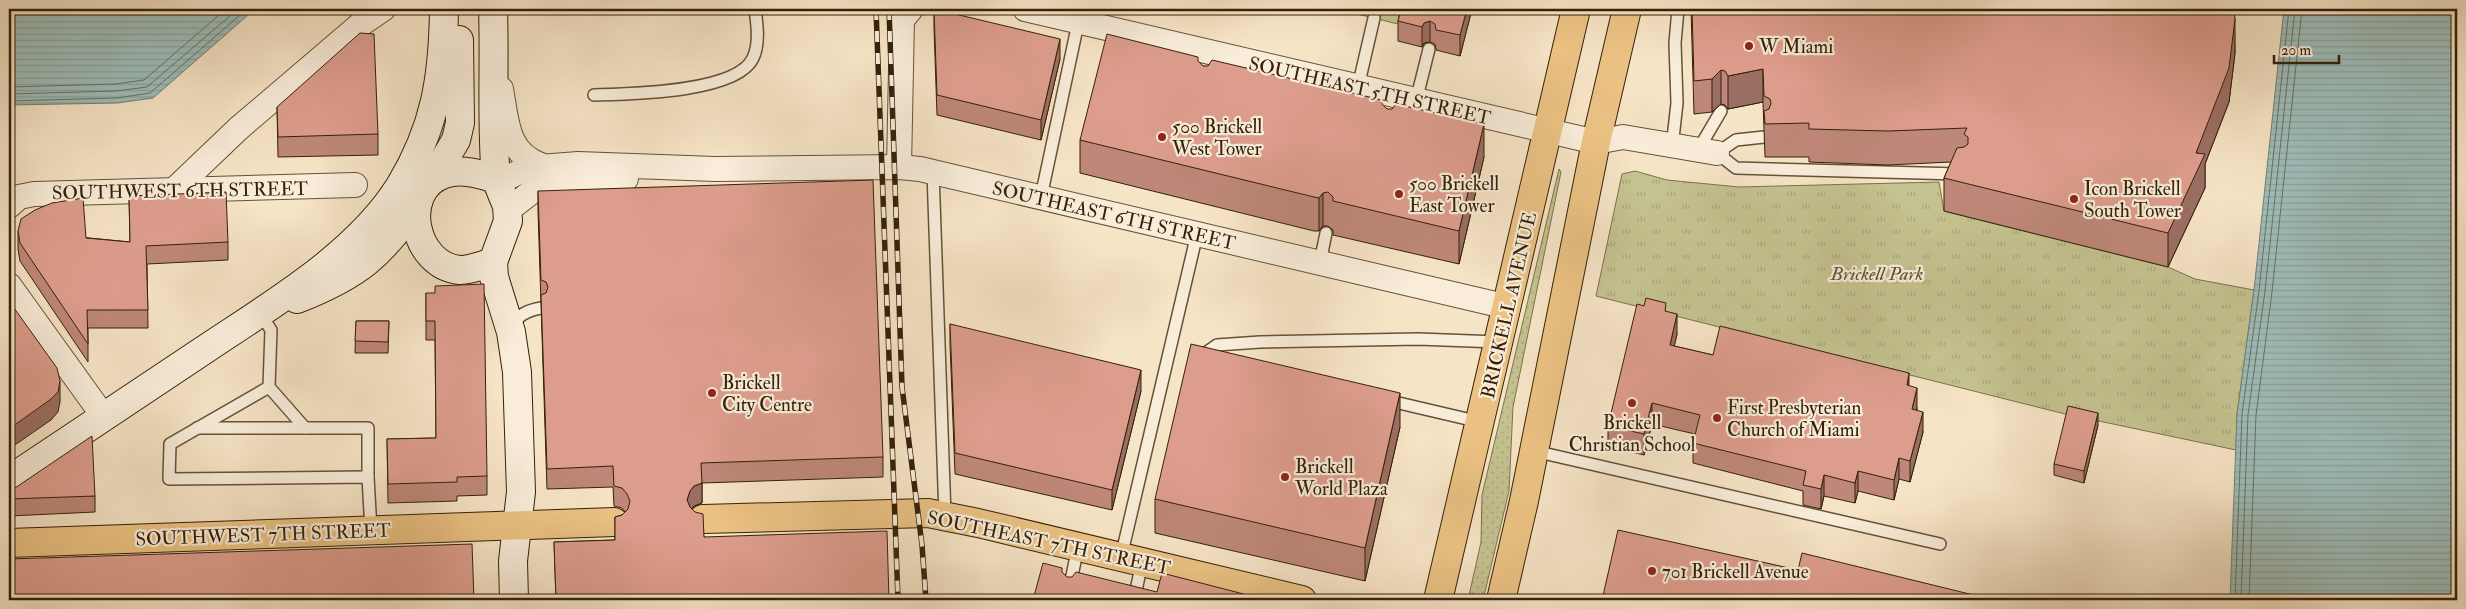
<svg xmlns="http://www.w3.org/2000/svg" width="2466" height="609" viewBox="0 0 2466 609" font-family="'IM FELL Double Pica',serif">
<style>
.grass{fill:url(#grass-dots);stroke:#7c724c}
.park{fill:url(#park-tufts);stroke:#7c724c}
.pitch{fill:#c4c290;stroke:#7c724c}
.water{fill:url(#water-rules);stroke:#737f73}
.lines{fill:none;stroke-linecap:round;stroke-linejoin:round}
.shore{stroke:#687062;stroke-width:1}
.lane-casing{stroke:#645238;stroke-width:14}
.street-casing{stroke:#645238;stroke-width:26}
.secondary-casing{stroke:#332108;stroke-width:30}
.primary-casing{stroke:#332108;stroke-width:30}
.lane{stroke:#f9edda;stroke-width:11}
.street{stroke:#f9edda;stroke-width:24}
.secondary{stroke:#f9edda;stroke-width:28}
.primary{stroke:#ebc283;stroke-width:28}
.rail-casing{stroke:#332108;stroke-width:5.5}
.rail{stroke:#f9edda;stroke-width:4;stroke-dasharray:11;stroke-linecap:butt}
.wall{fill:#be8779;stroke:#332108}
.shaded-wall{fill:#9b6e63;stroke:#332108}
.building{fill:#dd9d8d;stroke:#332108}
.poi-dot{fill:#8f2418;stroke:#f9edda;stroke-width:2}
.labels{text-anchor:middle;stroke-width:4.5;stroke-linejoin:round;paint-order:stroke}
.poi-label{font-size:19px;fill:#332108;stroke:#f9edda;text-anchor:start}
.street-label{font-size:19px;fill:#332108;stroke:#f9edda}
.park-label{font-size:19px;font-style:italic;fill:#5e5131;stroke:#f9edda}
</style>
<defs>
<pattern id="grass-dots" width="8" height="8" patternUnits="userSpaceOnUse" patternTransform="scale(1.25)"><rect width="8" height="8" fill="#c4c290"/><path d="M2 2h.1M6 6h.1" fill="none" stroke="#a9a67b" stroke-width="1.8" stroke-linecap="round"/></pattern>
<pattern id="park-tufts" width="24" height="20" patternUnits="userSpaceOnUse" patternTransform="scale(1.25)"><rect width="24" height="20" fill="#c4c290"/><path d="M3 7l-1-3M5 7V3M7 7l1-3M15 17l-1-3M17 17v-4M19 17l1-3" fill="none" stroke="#a9a67b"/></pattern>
<pattern id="water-rules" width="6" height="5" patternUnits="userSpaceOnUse" patternTransform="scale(1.25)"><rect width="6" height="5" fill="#9ebebb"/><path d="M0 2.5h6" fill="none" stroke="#89a39f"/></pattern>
</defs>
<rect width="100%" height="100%" fill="#f6e4c6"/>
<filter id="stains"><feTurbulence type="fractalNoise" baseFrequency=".004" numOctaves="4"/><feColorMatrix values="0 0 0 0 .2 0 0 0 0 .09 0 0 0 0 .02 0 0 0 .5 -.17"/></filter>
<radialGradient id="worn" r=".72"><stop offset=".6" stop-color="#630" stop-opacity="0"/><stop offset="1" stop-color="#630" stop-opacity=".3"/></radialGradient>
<polygon class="grass" points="1559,169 1561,172 1513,407 1509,491 1483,600 1468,600 1481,542 1482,495"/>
<polygon class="park" points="1635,171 1667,180 1739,187 1939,182 1944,211 2168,267 2195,279 2254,290 2237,414 2236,450 2061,413 1596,296 1622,174"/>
<polygon class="pitch" points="1341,9 1406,9 1402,25 1341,10"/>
<g class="water">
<polygon points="9,9 255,9 153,98 117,103 9,105"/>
<polygon points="2284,9 2457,9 2457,600 2230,600 2237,414 2254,290"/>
</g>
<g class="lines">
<g class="shore">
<polyline points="9,87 116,84 144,80 226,9"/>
<polyline points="9,94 116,91 147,87 238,9"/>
<polyline points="9,101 117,98 150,93 247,9"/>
<polyline points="2235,600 2242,414 2259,291 2289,9"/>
<polyline points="2241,600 2248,415 2265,291 2295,9"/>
<polyline points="2249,600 2256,415 2272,292 2302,9"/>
</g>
<g class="lane-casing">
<g id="lane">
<polyline points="1358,87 1374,18"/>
<path d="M594,95C628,94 737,93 753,58C760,43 757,24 755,9"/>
<polyline points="1416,101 1429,49"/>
<polyline points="1764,137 1736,140 1717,153 1736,168 1959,174"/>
<polyline points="1672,147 1677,103 1675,43 1678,9"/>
<polyline points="1698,150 1721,111"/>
<polyline points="933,172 945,516"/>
<polyline points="1041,197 1081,9"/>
<polyline points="1320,263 1326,233"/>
<polyline points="260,313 271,330 269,387 305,428"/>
<path d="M512,328C516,315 529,310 541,308"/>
<polyline points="1215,359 1207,352 1217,345 1260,342 1418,339 1498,342"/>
<polyline points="269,387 170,444 169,479 368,477 371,530"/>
<polyline points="1386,400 1480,422"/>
<polyline points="197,428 368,428 368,477"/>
<polyline points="1534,451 1940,544"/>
<polyline points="1121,557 1197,234"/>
<polyline points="1069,590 1078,547"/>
<polyline points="1134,600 1142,562"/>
</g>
</g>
<g class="street-casing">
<g id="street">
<polyline points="1025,9 1596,142 1623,137 1717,153"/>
<path d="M501,89C507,121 506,153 541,165"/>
<polyline points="899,167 902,20 911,9"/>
<polyline points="499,182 527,168 578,164 715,169 899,167 920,169 1508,307"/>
<polyline points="174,190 239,128 361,24 383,9"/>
<polyline points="9,206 19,197 34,194 355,185"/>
<polyline points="507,211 534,190 545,185 626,179"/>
<polyline points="9,285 104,417"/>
</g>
</g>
<g class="secondary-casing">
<g id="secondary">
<path d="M493,9C495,66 491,122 496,179"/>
<polyline points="433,179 456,140 460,123 459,40"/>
<path d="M493,262C483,265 471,270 460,270C413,266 398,190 444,174C461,168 480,174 496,179L507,206L508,221L493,262L494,277L511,332L517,372L521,492L513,561L514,600"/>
<path d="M297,299C358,275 381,256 418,202"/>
<path d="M9,480C74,437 139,394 204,350C271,305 357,255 400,186C436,126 443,77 444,9"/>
</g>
</g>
<g class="primary-casing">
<g id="primary">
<polyline points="703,519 928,513 978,523 1302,600"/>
<polyline points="9,543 614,522"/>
<polyline points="1438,600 1576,9"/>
<polyline points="1501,600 1524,501 1596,142 1627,9"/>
</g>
</g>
<use href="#lane" class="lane"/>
<use href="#street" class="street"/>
<use href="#secondary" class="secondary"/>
<use href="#primary" class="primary"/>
<g class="rail-casing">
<g id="rail">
<polyline points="876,9 898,600"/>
<polyline points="889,9 902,387 922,545 926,600"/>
</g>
</g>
<use href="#rail" class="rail"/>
</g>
<g class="wall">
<polygon points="934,9 1060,59 1041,140 937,115 934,29"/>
<polygon points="1401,9 1472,9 1460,56 1436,50 1435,44 1430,42 1424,43 1422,47 1398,41 1398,21"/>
<polygon points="1691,9 2234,9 2235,53 2229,102 2205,164 2205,188 2168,267 1944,211 1944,178 1951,162 1888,165 1809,162 1809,157 1765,157 1763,102 1728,109 1725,105 1721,104 1712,112 1694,114"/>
<polygon points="1198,61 1203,66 1382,104 1387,109 1484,157 1459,264 1333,235 1333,230 1328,226 1323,226 1319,231 1314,231 1080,173 1080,140"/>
<polygon points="277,107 378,134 378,155 278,157"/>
<polygon points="538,191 883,457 883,477 702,483 702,503 694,506 692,509 704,537 889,600 556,600 554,542 615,540 615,517 622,515 625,512 622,508 614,506 613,487 547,489 538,211"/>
<polygon points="129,196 228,242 228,260 147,264 148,328 88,328 88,362 20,261 18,249 18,231 130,242"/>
<polygon points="426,293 487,476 487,495 457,496 457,501 388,503 387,439 436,438 435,340 426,340"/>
<polygon points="1644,306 1666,311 1677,334 1674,346 1713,355 1909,386 1917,408 1917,410 1923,432 1910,482 1899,479 1894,500 1858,491 1855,503 1824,496 1821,509 1803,505 1803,491 1693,463 1693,443 1695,434 1652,424 1644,455 1608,446 1608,426"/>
<polygon points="356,321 389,321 388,353 355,353"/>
<polygon points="950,324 1141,391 1112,510 955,474 950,344"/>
<polygon points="2098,425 2084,483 2054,475 2054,464"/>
<polygon points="1400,427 1365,581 1155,533 1155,499"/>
<polygon points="9,492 95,496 95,512 9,516"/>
</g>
<g class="shaded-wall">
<polygon points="1467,9 1472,9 1460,56 1460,35"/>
<polygon points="2235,19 2235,53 2229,102 2205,164 2205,188 2168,267 2168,233 2196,153"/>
<polygon points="1430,21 1430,42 1424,43 1422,47 1422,27 1424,23"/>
<polygon points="1060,39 1060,59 1041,140 1041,120"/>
<polygon points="1763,69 1763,102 1728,109 1728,76"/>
<polygon points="1721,70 1721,104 1712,112 1712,79"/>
<polygon points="1484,124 1484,157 1459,264 1459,231"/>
<polygon points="1323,193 1323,226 1319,231 1319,198"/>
<polygon points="1677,314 1677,334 1670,365 1670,345"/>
<polygon points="1141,370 1141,391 1112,510 1112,490"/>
<polygon points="1909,373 1909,393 1907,385"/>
<polygon points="60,381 60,402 58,412 51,420 9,449 9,429"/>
<polygon points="1917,388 1917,408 1912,430 1912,409"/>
<polygon points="1400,393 1400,427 1365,581 1365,548"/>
<polygon points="1652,403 1652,424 1644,455 1644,434"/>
<polygon points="1923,412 1923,432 1910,482 1910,461"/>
<polygon points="2098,413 2098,425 2084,483 2084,471"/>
<polygon points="1899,458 1899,479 1894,500 1894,480"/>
<polygon points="1858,471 1858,491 1855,503 1855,483"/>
<polygon points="1824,475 1824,496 1821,509 1821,489"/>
<polygon points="702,483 702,503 694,506 690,511 687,500 690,491 694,486"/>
</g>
<g class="building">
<polygon points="934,9 1060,39 1041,120 937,95"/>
<polygon points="1401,9 1467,9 1460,35 1436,30 1435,24 1430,21 1424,23 1422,27 1398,21"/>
<polygon points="1692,9 2234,9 2235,19 2229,68 2196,153 2205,154 2168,233 1944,178 1957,148 1964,147 1968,144 1968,137 1964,134 1967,128 1888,131 1809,129 1809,123 1765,124 1764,111 1769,109 1771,103 1770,99 1764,96 1763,69 1728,76 1725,71 1721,70 1712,79 1694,81"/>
<polygon points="360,33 374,34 378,134 278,137 277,107"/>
<polygon points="1107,34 1198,57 1198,61 1203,66 1208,66 1212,60 1382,100 1382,104 1387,109 1392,109 1396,104 1484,124 1459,231 1333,201 1333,197 1328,192 1323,193 1319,198 1314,197 1080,140"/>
<polygon points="873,180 883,457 701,463 702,483 694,486 690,491 687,500 690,507 695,512 703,514 704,537 887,531 889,600 556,600 554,542 615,540 615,517 622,515 628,509 630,501 627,494 622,488 614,486 613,466 547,469 541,295 546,293 548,287 546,282 541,280 538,191"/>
<polygon points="226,192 228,242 146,246 148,310 87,310 88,344 20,243 18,231 21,219 35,210 52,203 83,198 86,238 130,242 129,196"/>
<polygon points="484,284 487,476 457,477 457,482 388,484 387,439 436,438 435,321 426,321 426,293 435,293 435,286"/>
<polygon points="1646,298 1666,303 1665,311 1677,314 1670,345 1713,355 1720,326 1909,373 1907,385 1917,388 1912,409 1923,412 1910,461 1899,458 1894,480 1858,471 1855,483 1824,475 1821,489 1803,485 1806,471 1693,443 1700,415 1652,403 1644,434 1608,426 1637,304 1644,306"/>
<polygon points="9,301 57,368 60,381 58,392 51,399 9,429"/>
<polygon points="356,321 389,321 388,342 355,341"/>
<polygon points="950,324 1141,370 1112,490 955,453"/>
<polygon points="1191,344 1400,393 1365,548 1155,499"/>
<polygon points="2068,406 2098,413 2084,471 2054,464"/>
<polygon points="92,436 95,496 9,499 9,492"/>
<polygon points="1618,530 1798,570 1802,553 1994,600 1602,600"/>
<polygon points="472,544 474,600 9,600 9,559"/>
<polygon points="1043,563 1062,568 1062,572 1067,577 1072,577 1076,572 1157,592 1162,573 1267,600 1033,600"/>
</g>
<g class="poi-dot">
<circle cx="1749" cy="46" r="5"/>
<circle cx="1162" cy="137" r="5"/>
<circle cx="1399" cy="194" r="5"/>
<circle cx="2074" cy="199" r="5"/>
<circle cx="712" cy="393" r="5"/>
<circle cx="1632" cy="403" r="5"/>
<circle cx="1717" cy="418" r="5"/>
<circle cx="1285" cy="477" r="5"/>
<circle cx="1652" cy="571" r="5"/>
</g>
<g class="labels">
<g class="poi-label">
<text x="1759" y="53">W Miami</text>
<text x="1172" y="133">500 Brickell<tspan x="1172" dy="22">West Tower</tspan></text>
<text x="1409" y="190">500 Brickell<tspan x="1409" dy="22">East Tower</tspan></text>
<text x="2084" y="195">Icon Brickell<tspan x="2084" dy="22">South Tower</tspan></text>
<text x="722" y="389">Brickell<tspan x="722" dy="22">City Centre</tspan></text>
<text x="1727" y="414">First Presbyterian<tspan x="1727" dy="22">Church of Miami</tspan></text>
<text x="1632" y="429" text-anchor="middle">Brickell<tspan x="1632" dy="22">Christian School</tspan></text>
<text x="1295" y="473">Brickell<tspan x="1295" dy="22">World Plaza</tspan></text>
<text x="1662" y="578">701 Brickell Avenue</text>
</g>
<g class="street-label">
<text transform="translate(1370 90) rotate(13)" y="7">SOUTHEAST 5TH STREET</text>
<text transform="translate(180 190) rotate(-1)" y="7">SOUTHWEST 6TH STREET</text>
<text transform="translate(1114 215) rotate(13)" y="7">SOUTHEAST 6TH STREET</text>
<text transform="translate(1508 305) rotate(-77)" y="7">BRICKELL AVENUE</text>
<text transform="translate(263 534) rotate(-2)" y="7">SOUTHWEST 7TH STREET</text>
<text transform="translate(1049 542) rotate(12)" y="7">SOUTHEAST 7TH STREET</text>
</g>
<g class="park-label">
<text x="1877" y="280">Brickell Park</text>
</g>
</g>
<rect width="2466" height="609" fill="none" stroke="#f6e4c6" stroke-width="30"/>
<rect x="10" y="10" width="2446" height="589" fill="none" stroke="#332108" stroke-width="2.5"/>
<rect x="15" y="15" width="2436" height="579" fill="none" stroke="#332108"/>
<path d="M2274 55v8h65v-8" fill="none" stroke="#332108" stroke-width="2.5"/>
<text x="2281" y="55" font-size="15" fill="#332108" stroke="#f9edda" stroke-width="4" paint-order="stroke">20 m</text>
<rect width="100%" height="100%" filter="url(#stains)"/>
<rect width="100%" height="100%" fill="url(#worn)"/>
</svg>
